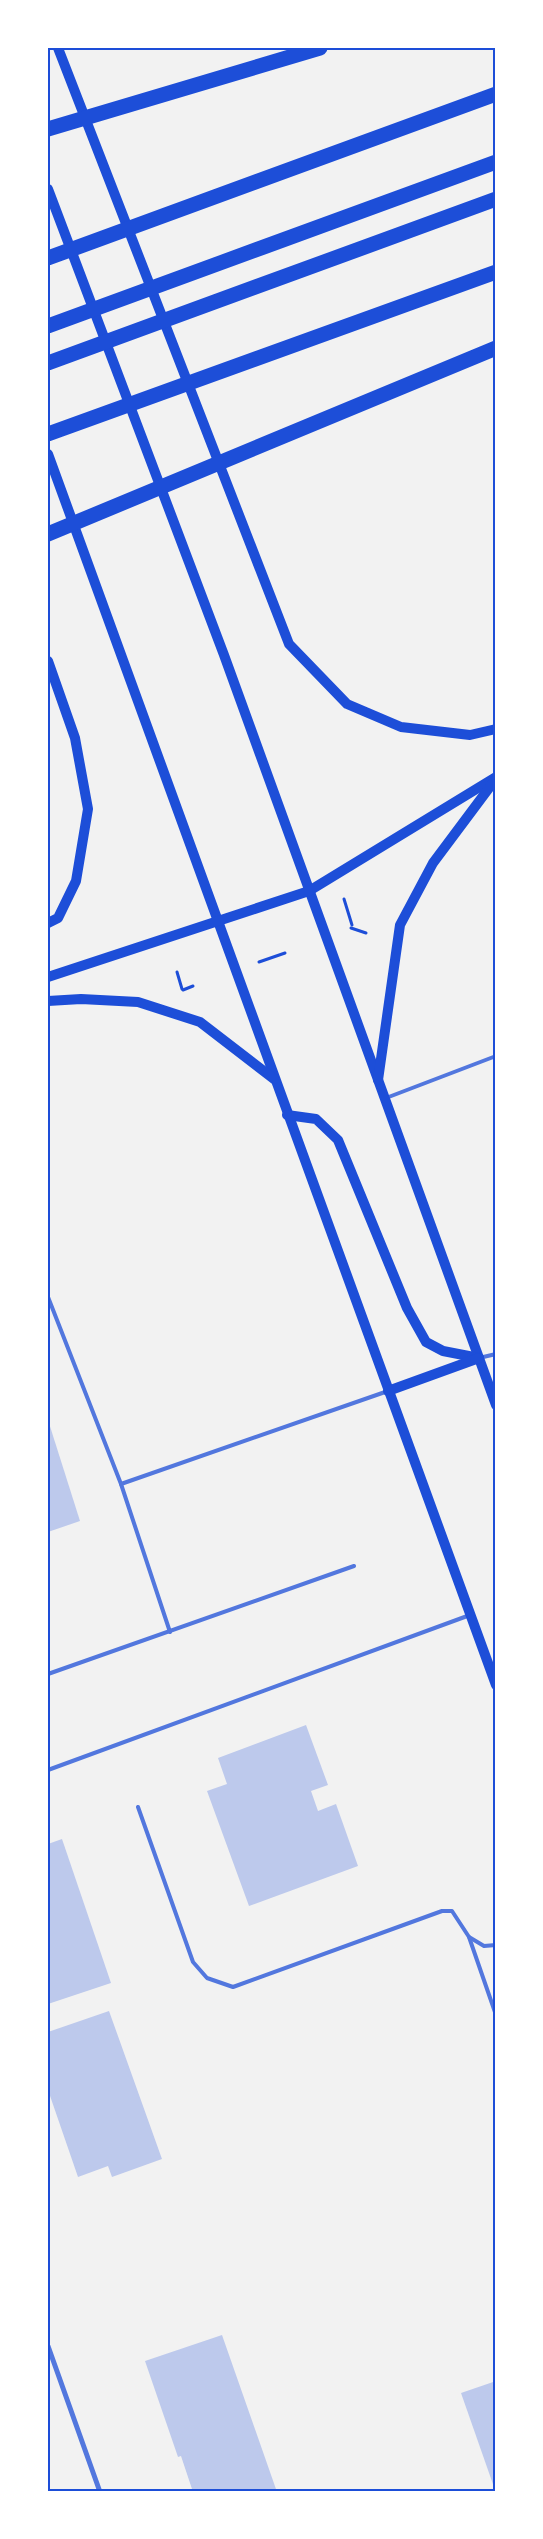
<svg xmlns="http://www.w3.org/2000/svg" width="543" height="2539" viewBox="0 0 543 2539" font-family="Roboto,sans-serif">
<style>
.building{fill:#bdc9ec}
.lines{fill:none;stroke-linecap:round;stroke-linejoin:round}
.path{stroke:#1d4ed8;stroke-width:3}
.service{stroke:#5277de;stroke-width:4}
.minor{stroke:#5277de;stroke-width:5}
.secondary{stroke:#1d4ed8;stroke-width:10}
.motorway{stroke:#1d4ed8;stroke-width:15}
.neatline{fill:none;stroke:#1d4ed8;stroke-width:2}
</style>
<rect width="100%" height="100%" fill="#f2f2f2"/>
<g class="building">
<polygon points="48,1420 80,1521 48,1532"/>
<polygon points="306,1725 328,1785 311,1791 318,1811 336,1804 358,1866 249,1906 207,1791 227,1784 218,1758"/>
<polygon points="62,1839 111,1983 48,2004 48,1844"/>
<polygon points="109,2011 162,2159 112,2177 108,2166 78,2177 48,2090 48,2032"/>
<polygon points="222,2335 277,2492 193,2492 181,2456 178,2457 145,2361"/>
<polygon points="496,2381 496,2490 495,2490 461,2393"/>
</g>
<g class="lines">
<g class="path">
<polyline points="344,899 352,925"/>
<polyline points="351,928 366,933"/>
<polyline points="259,962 285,953"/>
<polyline points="177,972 182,989"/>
<polyline points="183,990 193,986"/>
</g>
<g class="service">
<polyline points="386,1098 496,1056"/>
<polyline points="48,1297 121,1484 170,1632"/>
<polyline points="479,1358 496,1354"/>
<polyline points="121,1484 388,1391"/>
<polyline points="48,1674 354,1566"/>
<polyline points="48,1770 470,1615"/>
<polyline points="138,1807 193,1962 207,1978 233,1987 442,1911 452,1911 469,1937 496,2015"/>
<polyline points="469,1937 484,1946 496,1945"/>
</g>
<polyline class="minor" points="48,2346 100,2492"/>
<g class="secondary">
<polyline points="58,48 289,644 347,704 401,727 470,735 496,729"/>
<polyline points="48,189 224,655 496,1405"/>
<polyline points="48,454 496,1685"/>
<polyline points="48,661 75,738 88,809 76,881 58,918 48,923"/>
<polyline points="48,977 309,891 496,777"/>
<polyline points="48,1001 81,999 138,1002 200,1022 274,1079"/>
<polyline points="378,1080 400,925 433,863 495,780"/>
<polyline points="287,1115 316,1119 338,1140 407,1308 426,1342 443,1351 479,1358"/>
<polyline points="388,1391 479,1358"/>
</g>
<g class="motorway">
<polyline points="48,129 320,48"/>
<polyline points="48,258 496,94"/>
<polyline points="48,326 496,162"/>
<polyline points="48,363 496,199"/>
<polyline points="48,434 496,272"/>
<polyline points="48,534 496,348"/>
</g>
</g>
<rect width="543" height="2539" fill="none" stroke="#ffffff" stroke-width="98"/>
<rect x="49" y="49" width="445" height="2441" class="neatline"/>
</svg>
